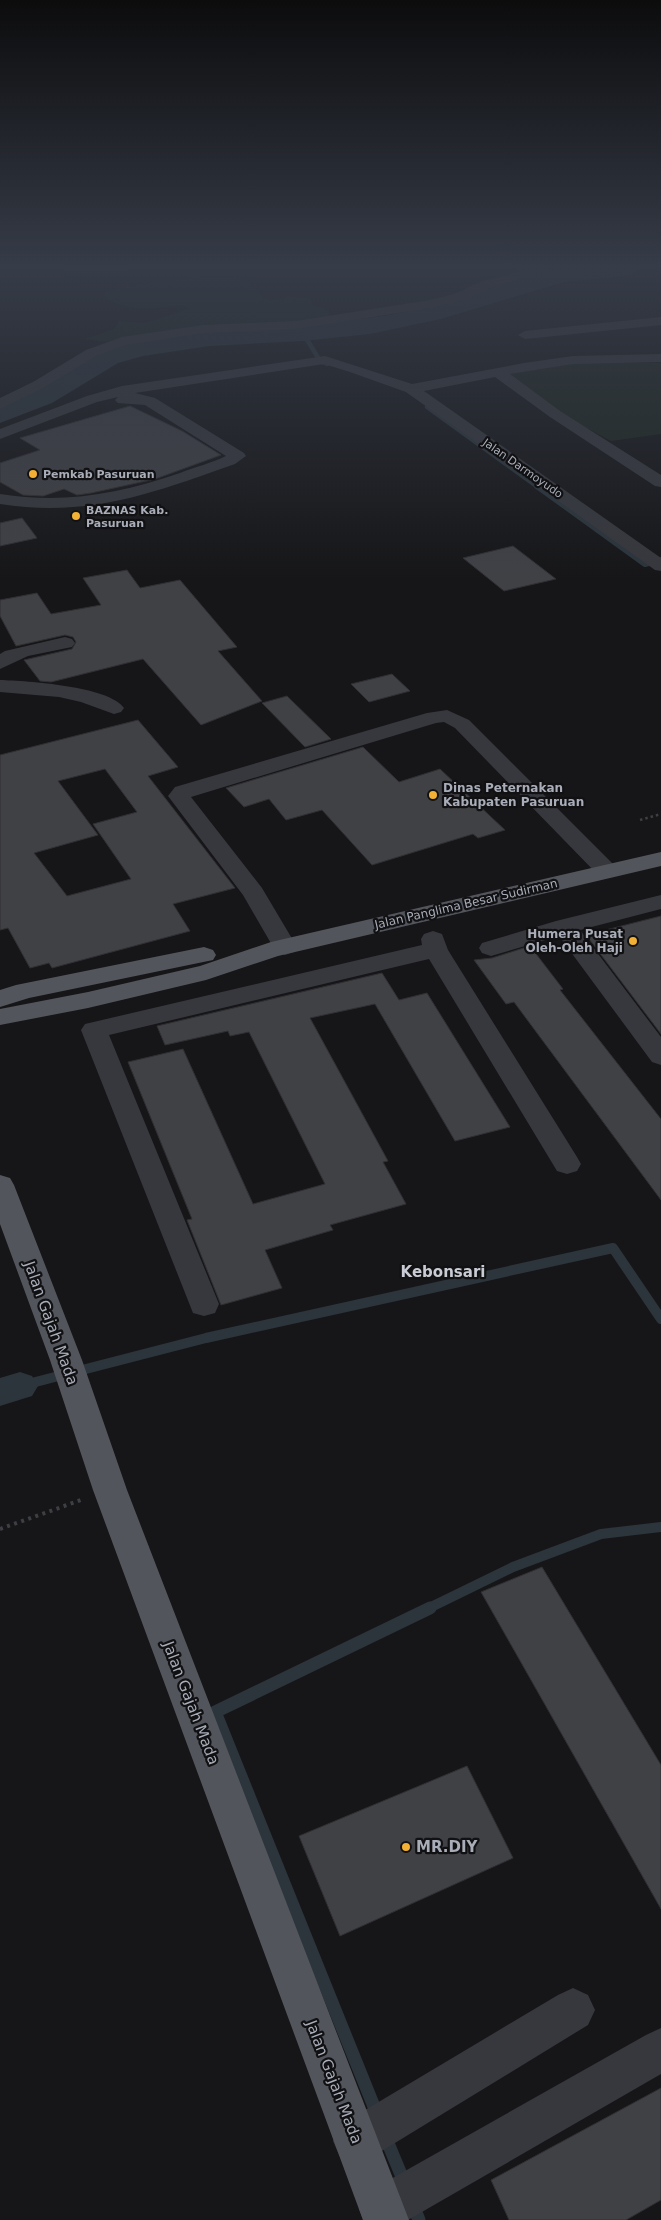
<svg xmlns="http://www.w3.org/2000/svg" width="661" height="2220" viewBox="0 0 661 2220" font-family="'DejaVu Sans',sans-serif">
<style>
.green{fill:#1e261f}
.lines{fill:none;stroke-linecap:round;stroke-linejoin:round}
.stream-far3{stroke:#2c353c;stroke-width:4.5}
.stream-far2{stroke:#2c353c;stroke-width:6}
.stream-far1{stroke:#2c353c;stroke-width:10}
.stream{stroke:#2c353c;stroke-width:13}
.canal{fill:#2c353c;fill-rule:evenodd}
.river{fill:#2c353c;fill-rule:evenodd}
.building{fill:#404145;stroke:#303034;fill-rule:evenodd}
.path-far1{stroke:#3d3f44;stroke-width:2.5;stroke-dasharray:2.5 3;stroke-linecap:butt}
.path{stroke:#3d3f44;stroke-width:4;stroke-dasharray:3 4.5;stroke-linecap:butt}
.minor{fill:#37383d;fill-rule:evenodd}
.major{fill:#53555c;fill-rule:evenodd}
.poi-dot{fill:#f2b134;stroke:#111113;stroke-width:2}
.labels{text-anchor:middle;stroke-width:4.5;stroke-linejoin:round;paint-order:stroke}
.far-street-label{font-size:11px;fill:#a8adb8;stroke:#111113}
.far-poi-label{font-size:11px;font-weight:bold;fill:#a8adb8;stroke:#111113;text-anchor:start}
.poi-label{font-size:12px;font-weight:bold;fill:#a8adb8;stroke:#111113;text-anchor:start}
.street-label{font-size:12px;fill:#a8adb8;stroke:#111113}
.quarter-label{font-size:15px;font-weight:bold;fill:#c9ccd4;stroke:#111113}
.near-street-label{font-size:15px;fill:#a8adb8;stroke:#111113}
.near-poi-label{font-size:15px;font-weight:bold;fill:#a8adb8;stroke:#111113;text-anchor:start}
</style>
<rect width="100%" height="100%" fill="#161618"/>
<g class="green">
<path d="M62,269H127L128,271L125,276C109,278 73,282 62,269Z"/>
<path d="M206,273L235,274L256,289L263,297L272,300L282,299L288,296L310,299L313,306L323,308L330,312L327,318L307,322L118,339L106,342L85,339L114,329L119,321L145,323L189,309L184,305C157,308 124,314 103,295L109,290L157,281L186,279Z"/>
<polygon points="587,362 661,363 661,434 611,441 559,413 505,374 523,369"/>
</g>
<g class="lines">
<g class="stream-far3">
<polyline points="303,333 320,361 327,364"/>
<polyline points="427,407 539,488"/>
</g>
<polyline class="stream-far2" points="537,486 645,564 661,560"/>
<g class="stream-far1">
<polyline points="20,1386 206,1338 613,1248 661,1319"/>
<polyline points="427,1609 513,1567 601,1534 661,1527"/>
</g>
<g class="stream">
<polyline points="377,2114 215,1712 430,1608"/>
<polyline points="385,2136 405,2184"/>
<polyline points="413,2205 419,2220"/>
</g>
<polygon class="canal" points="20,1372 32,1376 38,1386 32,1396 0,1406 0,1378"/>
<path class="river" d="M558,269H636L633,274L624,276L564,282L441,319L370,334L303,341L209,346L143,356L118,363L52,403L0,423V404C22,395 41,386 61,374C73,366 87,355 100,351C185,322 280,329 368,318C433,311 495,284 558,269Z"/>
</g>
<g class="building">
<polygon points="130,406 182,431 221,455 155,479 91,493 77,495 64,489 43,496 23,495 0,482 0,463 40,450 20,438"/>
<polygon points="22,518 37,538 0,546 0,523"/>
<polygon points="513,546 556,579 504,591 463,558"/>
<polygon points="127,570 140,588 180,580 237,647 218,651 262,701 201,725 143,659 51,682 40,681 24,660 72,649 76,642 73,637 65,635 16,646 0,616 0,600 37,593 51,614 101,605 83,578"/>
<polygon points="392,674 410,691 369,702 351,684"/>
<polygon points="287,696 331,739 305,747 262,703"/>
<path d="M138,720L178,767L148,776L235,888L173,904L190,931L52,968L49,963L30,968L8,928L0,930V755ZM105,769L137,812L93,824L131,879L67,896L34,853L98,835L58,781Z"/>
<polygon points="363,747 399,782 440,769 505,830 478,838 473,834 372,865 322,810 286,820 269,799 244,807 226,788"/>
<polygon points="661,916 661,1034 586,935"/>
<polygon points="530,946 563,989 560,990 661,1119 661,1200 514,1002 506,1004 474,960 492,958"/>
<polygon points="382,973 399,1000 427,993 510,1127 455,1141 375,1004 310,1018 388,1161 383,1162 406,1204 330,1225 333,1230 265,1250 282,1288 221,1305 187,1220 192,1219 128,1062 183,1049 253,1204 325,1184 249,1032 230,1036 228,1031 165,1045 157,1026"/>
<polygon points="542,1567 661,1765 661,1909 481,1592"/>
<polygon points="467,1766 513,1858 340,1936 299,1836"/>
<polygon points="661,2088 661,2200 626,2220 509,2220 491,2180"/>
</g>
<g class="lines">
<polyline class="path-far1" points="640,820 661,814"/>
<polyline class="path" points="0,1529 81,1500"/>
<g class="minor">
<polygon points="529,269 548,269 547,272 490,288 464,300 430,308 296,329 203,333 125,345 96,356 43,388 0,409 0,398 33,382 86,350 122,337 203,325 296,321 430,300 454,294 480,282"/>
<polygon points="661,317 661,325 525,339 518,335 525,331"/>
<path d="M661,354V362L573,364L510,374L560,411L661,475V487L655,486L550,417L495,377L424,391L661,558V571L655,570L406,392L350,372L324,364L135,393L155,398L244,453L246,456L235,464C153,493 88,518 0,504V494C65,504 118,494 180,473C195,467 212,463 226,456L145,405L118,403L115,400L118,397L97,402L0,439V429L87,396L122,386L325,356L412,384L524,363L573,356Z"/>
<polygon points="65,637 72,639 75,643 72,647 28,656 0,669 0,654 5,651"/>
<path d="M0,680C27,681 109,686 124,708L121,712L114,714L81,702L59,697L0,692Z"/>
<polygon points="447,710 469,720 615,866 619,871 615,876 607,878 599,876 455,728 444,722 436,723 191,797 262,888 297,947 294,952 285,955 276,952 243,895 168,796 175,787 427,713"/>
<polygon points="661,895 661,909 580,930 661,1037 661,1065 652,1062 559,936 491,956 482,953 479,948 482,943 556,921"/>
<polygon points="433,931 442,934 448,950 577,1157 581,1164 577,1171 567,1174 557,1171 429,959 109,1035 219,1304 215,1313 204,1316 193,1313 81,1030 85,1024 422,945 421,939 424,934"/>
<polygon points="573,1988 588,1995 595,2010 588,2025 372,2157 356,2164 340,2157 333,2141 340,2125 558,1995"/>
<polygon points="661,2028 661,2074 408,2220 363,2220 359,2209 366,2193 646,2035"/>
</g>
<g class="major">
<polygon points="661,852 661,866 278,956 206,980 88,1008 0,1025 0,1009 88,992 200,966 271,942"/>
<polygon points="204,947 213,950 216,955 213,960 29,998 0,1007 0,990 16,985"/>
<polygon points="0,1175 10,1178 14,1185 82,1360 127,1490 409,2220 363,2220 93,1490 50,1360 0,1224"/>
</g>
</g>
<linearGradient id="sky" x2="0" y2="1"><stop stop-color="#0c0c0d"/><stop offset="0.46" stop-color="#363c48"/><stop offset="1" stop-color="#363c48" stop-opacity="0"/></linearGradient>
<rect width="661" height="579" fill="url(#sky)"/>
<g class="poi-dot">
<circle cx="33" cy="474" r="5"/>
<circle cx="76" cy="516" r="5"/>
<circle cx="433" cy="795" r="5"/>
<circle cx="633" cy="941" r="5"/>
<circle cx="406" cy="1847" r="5"/>
</g>
<g class="labels">
<g class="far-street-label">
<text transform="translate(523 468) rotate(35)" y="4">Jalan Darmoyudo</text>
</g>
<g class="far-poi-label">
<text x="43" y="478">Pemkab Pasuruan</text>
<text x="86" y="514">BAZNAS Kab.<tspan x="86" dy="13">Pasuruan</tspan></text>
</g>
<g class="poi-label">
<text x="443" y="792">Dinas Peternakan<tspan x="443" dy="14">Kabupaten Pasuruan</tspan></text>
<text x="623" y="938" text-anchor="end">Humera Pusat<tspan x="623" dy="14">Oleh-Oleh Haji</tspan></text>
</g>
<g class="street-label">
<text transform="translate(466 904) rotate(-13)" y="4">Jalan Panglima Besar Sudirman</text>
</g>
<g class="quarter-label">
<text x="443" y="1277">Kebonsari</text>
</g>
<g class="near-street-label">
<text transform="translate(51 1323) rotate(70)" y="5">Jalan Gajah Mada</text>
<text transform="translate(191 1703) rotate(69)" y="5">Jalan Gajah Mada</text>
<text transform="translate(334 2082) rotate(69)" y="5">Jalan Gajah Mada</text>
</g>
<g class="near-poi-label">
<text x="416" y="1852">MR.DIY</text>
</g>
</g>
</svg>
